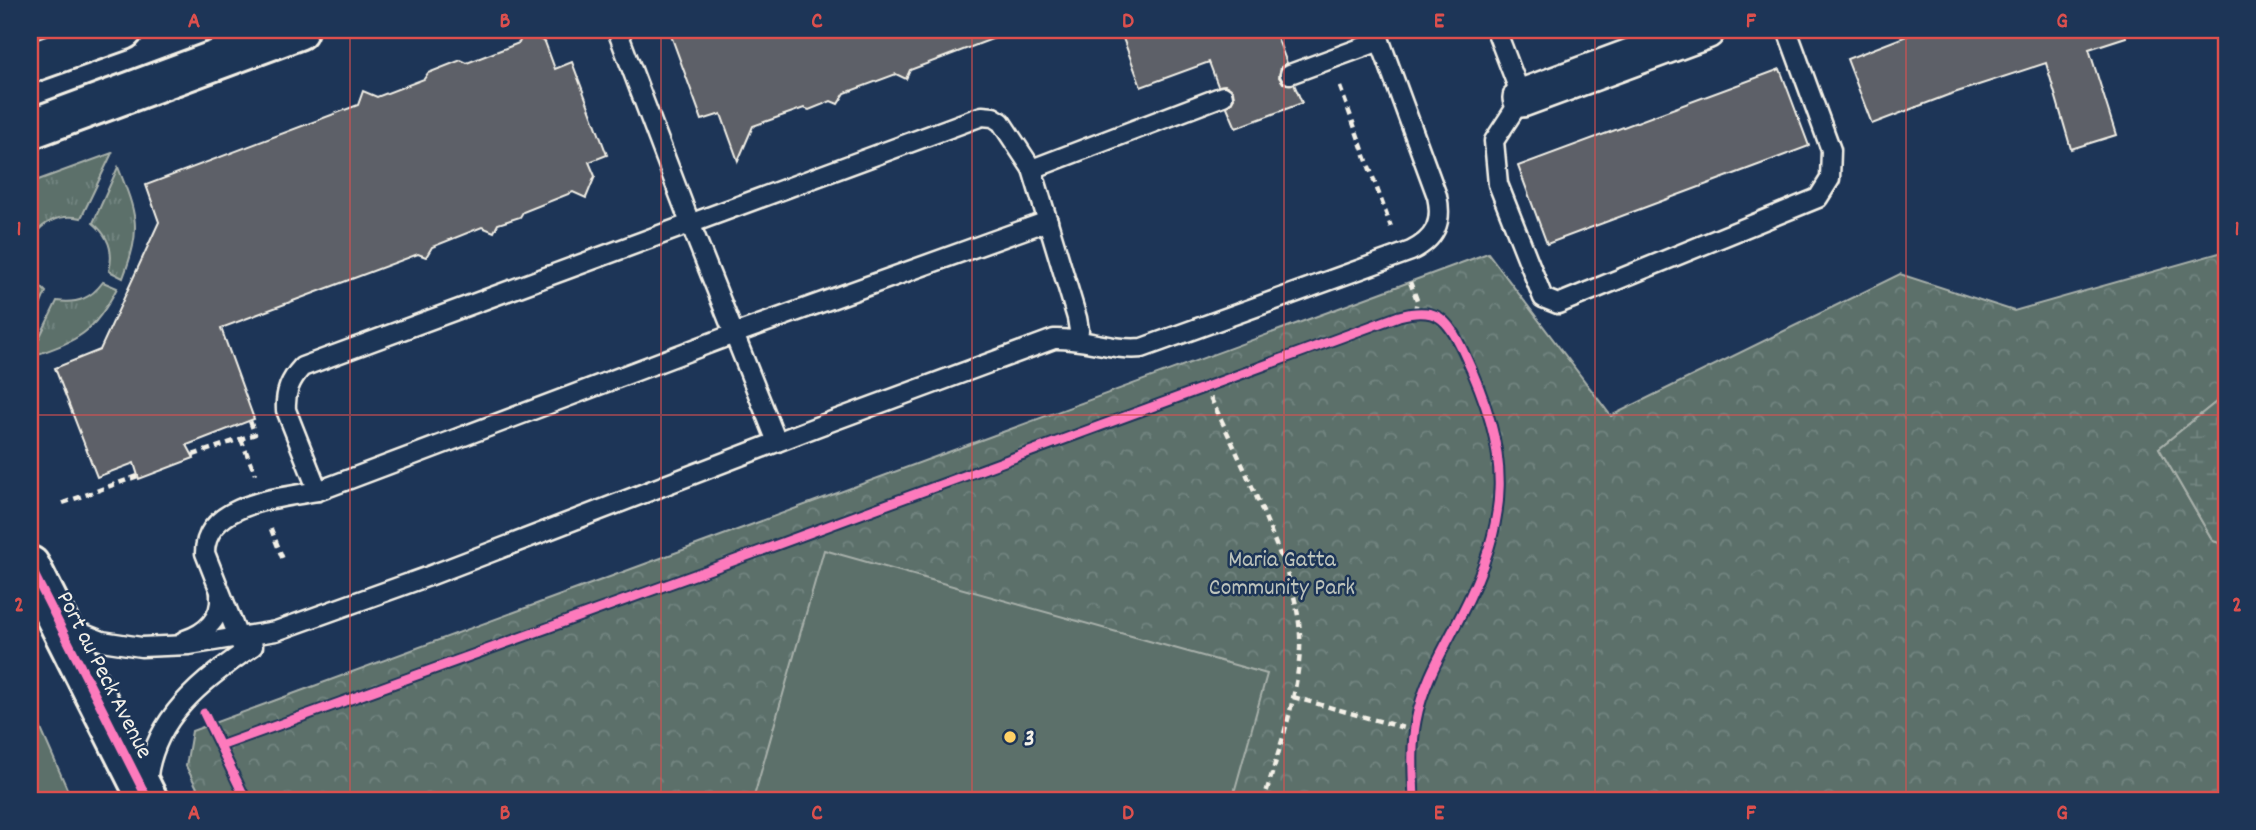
<svg xmlns="http://www.w3.org/2000/svg" width="2256" height="830" viewBox="0 0 2256 830" font-family="Dekko,sans-serif">
<style>
.grass{fill:url(#grass-tufts);stroke:#a8b0aa;stroke-width:2}
.forest{fill:url(#forest-crowns);stroke:#a8b0aa;stroke-width:2}
.wetland{fill:url(#wetland-marsh);stroke:#a8b0aa;stroke-width:2}
.pitch{fill:#5b706b;stroke:#a8b0aa;stroke-width:2}
.building{fill:#5d6067;stroke:#f4f1e8;stroke-width:2}
.lines{fill:none;stroke-linecap:round;stroke-linejoin:round}
.service-casing{stroke:#f4f1e8;stroke-width:23}
.minor-casing{stroke:#f4f1e8;stroke-width:42}
.tertiary-casing{stroke:#f4f1e8;stroke-width:44}
.secondary-casing{stroke:#f4f1e8;stroke-width:44}
.path{stroke:#f4f1e8;stroke-width:4.5;stroke-dasharray:7 5;stroke-linecap:butt}
.service{stroke:#1d3557;stroke-width:18}
.minor{stroke:#1d3557;stroke-width:37}
.tertiary{stroke:#1d3557;stroke-width:38}
.secondary{stroke:#1d3557;stroke-width:38}
.cycleway-casing{stroke:#1d3557;stroke-width:13}
.cycleway{stroke:#fd7abc;stroke-width:9}
.grid{fill:none;stroke:#dc504e;stroke-width:2;stroke-opacity:0.55}
.poi-dot{fill:#ffd166;stroke:#1d3557;stroke-width:2.5}
.labels{text-anchor:middle;stroke-width:5;stroke-linejoin:round;paint-order:stroke}
.park-label{font-size:24px;fill:#bec4bc;stroke:#1d3557}
.street-label{font-size:24px;fill:#f4f1e8;stroke:#1d3557}
.poi-label{font-size:24px;font-weight:bold;fill:#f4f1e8;stroke:#1d3557;text-anchor:start}
.neatline{fill:none;stroke:#dc504e;stroke-width:2.5}
.grid-label{font-size:23px;text-anchor:middle;font-weight:bold;fill:#dc504e}
</style>
<defs>
<pattern id="grass-tufts" width="24" height="20" patternUnits="userSpaceOnUse" patternTransform="scale(1.75)"><rect width="24" height="20" fill="#5b706b"/><path d="M3 7l-1-3M5 7V3M7 7l1-3M15 17l-1-3M17 17v-4M19 17l1-3" fill="none" stroke="#738580"/></pattern>
<pattern id="forest-crowns" width="20" height="18" patternUnits="userSpaceOnUse" patternTransform="scale(1.75)"><rect width="20" height="18" fill="#5b706b"/><path d="M2 6a3 3 0 1 1 6 0M12 15a3 3 0 1 1 6 0" fill="none" stroke="#738580"/></pattern>
<pattern id="wetland-marsh" width="20" height="14" patternUnits="userSpaceOnUse" patternTransform="scale(1.75)"><rect width="20" height="14" fill="#5b706b"/><path d="M1 5h8M5 5V1M11 12h8M15 12V8" fill="none" stroke="#738580"/></pattern>
</defs>
<rect width="100%" height="100%" fill="#1d3557"/>
<filter id="ink" filterUnits="userSpaceOnUse"><feTurbulence type="fractalNoise" baseFrequency=".0143" numOctaves="2"/><feDisplacementMap in="SourceGraphic" scale="14" xChannelSelector="R" yChannelSelector="G"/><feConvolveMatrix kernelMatrix="1 2 1 2 8 2 1 2 1" color-interpolation-filters="sRGB"/></filter>
<g filter="url(#ink)">
<g class="grass">
<path d="M112,153L81,218C62,214 47,219 34,235L30,233V183Z"/>
<path d="M118,167C137,215 142,228 123,278L109,271C114,252 109,236 93,223Z"/>
<polygon points="30,270 34,280 46,292 30,328"/>
<path d="M103,282L117,288C93,335 78,340 30,357L57,301C78,304 91,298 103,282Z"/>
</g>
<polygon class="forest" points="2226,251 2226,394 2159,448 2213,541 2226,545 2226,800 203,800 186,766 192,731 1488,253 1611,416 1900,274 2014,311"/>
<polygon class="wetland" points="2226,394 2226,545 2213,541 2159,448"/>
<g class="pitch">
<polygon points="824,550 1267,674 1232,800 753,800"/>
<polygon points="30,704 72,800 30,800"/>
</g>
<g class="building">
<polygon points="669,30 1008,30 1008,33 910,70 906,79 896,74 845,93 838,104 831,101 809,110 804,108 753,126 738,161 721,114 702,120"/>
<polygon points="1120,30 1285,30 1286,33 1277,37 1287,63 1281,67 1279,77 1283,83 1294,84 1302,103 1236,128 1227,107 1234,98 1233,91 1225,85 1218,86 1209,62 1141,87"/>
<polygon points="1922,30 2125,30 2126,37 2089,49 2116,135 2071,149 2046,63 1948,95 1872,124 1847,59"/>
<polygon points="524,31 545,42 555,69 572,62 607,155 589,162 595,176 586,198 573,192 523,212 520,217 498,224 494,232 482,227 432,247 426,257 418,254 221,328 254,419 187,445 194,458 139,479 134,463 97,477 55,368 100,350 159,222 146,185 358,105 363,91 377,97 424,79 428,73 461,60 467,63 519,43"/>
<polygon points="1780,69 1809,146 1547,244 1518,166"/>
</g>
<g class="lines">
<g class="service-casing">
<g id="service">
<polyline points="617,30 690,223 777,442"/>
<polyline points="1496,30 1522,98 1494,141 1498,184 1543,298 1558,304 1818,198 1830,179 1831,150 1787,30"/>
<polyline points="1290,74 1380,41"/>
<polyline points="1032,169 1223,96"/>
<path d="M318,491L286,410C285,392 290,380 302,367L982,116L993,117L1001,122L1032,169L1077,318L1079,330L1077,340"/>
<path d="M66,627L102,641L141,647L189,645L276,631L429,576L816,427L1054,339C1085,338 1112,351 1142,348L1411,251C1435,239 1443,223 1437,196L1376,30"/>
<path d="M185,640C206,633 222,618 220,595"/>
<path d="M244,652L205,553C205,503 280,498 318,491L734,334L1048,221"/>
<path d="M147,785C151,719 203,680 253,646"/>
</g>
</g>
<g class="minor-casing">
<polyline id="minor" points="1522,98 1706,30"/>
</g>
<g class="tertiary-casing">
<polyline id="tertiary" points="30,566 148,800"/>
</g>
<g class="secondary-casing">
<g id="secondary">
<polyline points="30,63 123,30"/>
<polyline points="30,129 298,30"/>
</g>
</g>
<g class="path">
<polyline points="1340,87 1391,227"/>
<polyline points="1410,282 1417,300 1415,312"/>
<path d="M1205,387C1230,437 1253,486 1273,537C1288,574 1302,610 1300,650C1297,701 1278,752 1264,800"/>
<polyline points="241,439 255,474"/>
<polyline points="193,455 255,434 250,421"/>
<polyline points="63,503 138,476"/>
<polyline points="271,529 284,562"/>
<polyline points="1293,697 1415,731"/>
</g>
<use href="#service" class="service"/>
<use href="#minor" class="minor"/>
<use href="#tertiary" class="tertiary"/>
<use href="#secondary" class="secondary"/>
<g class="cycleway-casing">
<g id="cycleway">
<polyline points="30,566 148,800"/>
<polyline points="204,713 246,800"/>
<path d="M220,746L722,565L1399,316C1437,306 1447,318 1463,351C1512,455 1512,516 1459,619C1442,652 1423,683 1416,721C1411,747 1413,774 1414,800"/>
</g>
</g>
<use href="#cycleway" class="cycleway"/>
</g>
</g>
<path class="grid" d="M350,30V800M661,30V800M972,30V800M1284,30V800M1595,30V800M1906,30V800M30,415H2226"/>
<circle class="poi-dot" cx="1010" cy="737" r="7"/>
<g class="labels">
<g class="park-label">
<text x="1282" y="566">Maria Gatta<tspan x="1282" dy="28">Community Park</tspan></text>
</g>
<g class="street-label">
<text transform="translate(106 674) rotate(63)" y="8">Port au Peck Avenue</text>
</g>
<g class="poi-label">
<text x="1024" y="745">3</text>
</g>
</g>
<rect width="2256" height="830" fill="none" stroke="#1d3557" stroke-width="77"/>
<rect x="38" y="38" width="2180" height="754" class="neatline"/>
<g class="grid-label">
<text x="194" y="27">A</text>
<text x="505" y="27">B</text>
<text x="817" y="27">C</text>
<text x="1128" y="27">D</text>
<text x="1439" y="27">E</text>
<text x="1751" y="27">F</text>
<text x="2062" y="27">G</text>
<text x="19" y="235">1</text>
<text x="2237" y="235">1</text>
<text x="19" y="611">2</text>
<text x="2237" y="611">2</text>
<text x="194" y="819">A</text>
<text x="505" y="819">B</text>
<text x="817" y="819">C</text>
<text x="1128" y="819">D</text>
<text x="1439" y="819">E</text>
<text x="1751" y="819">F</text>
<text x="2062" y="819">G</text>
</g>
</svg>
